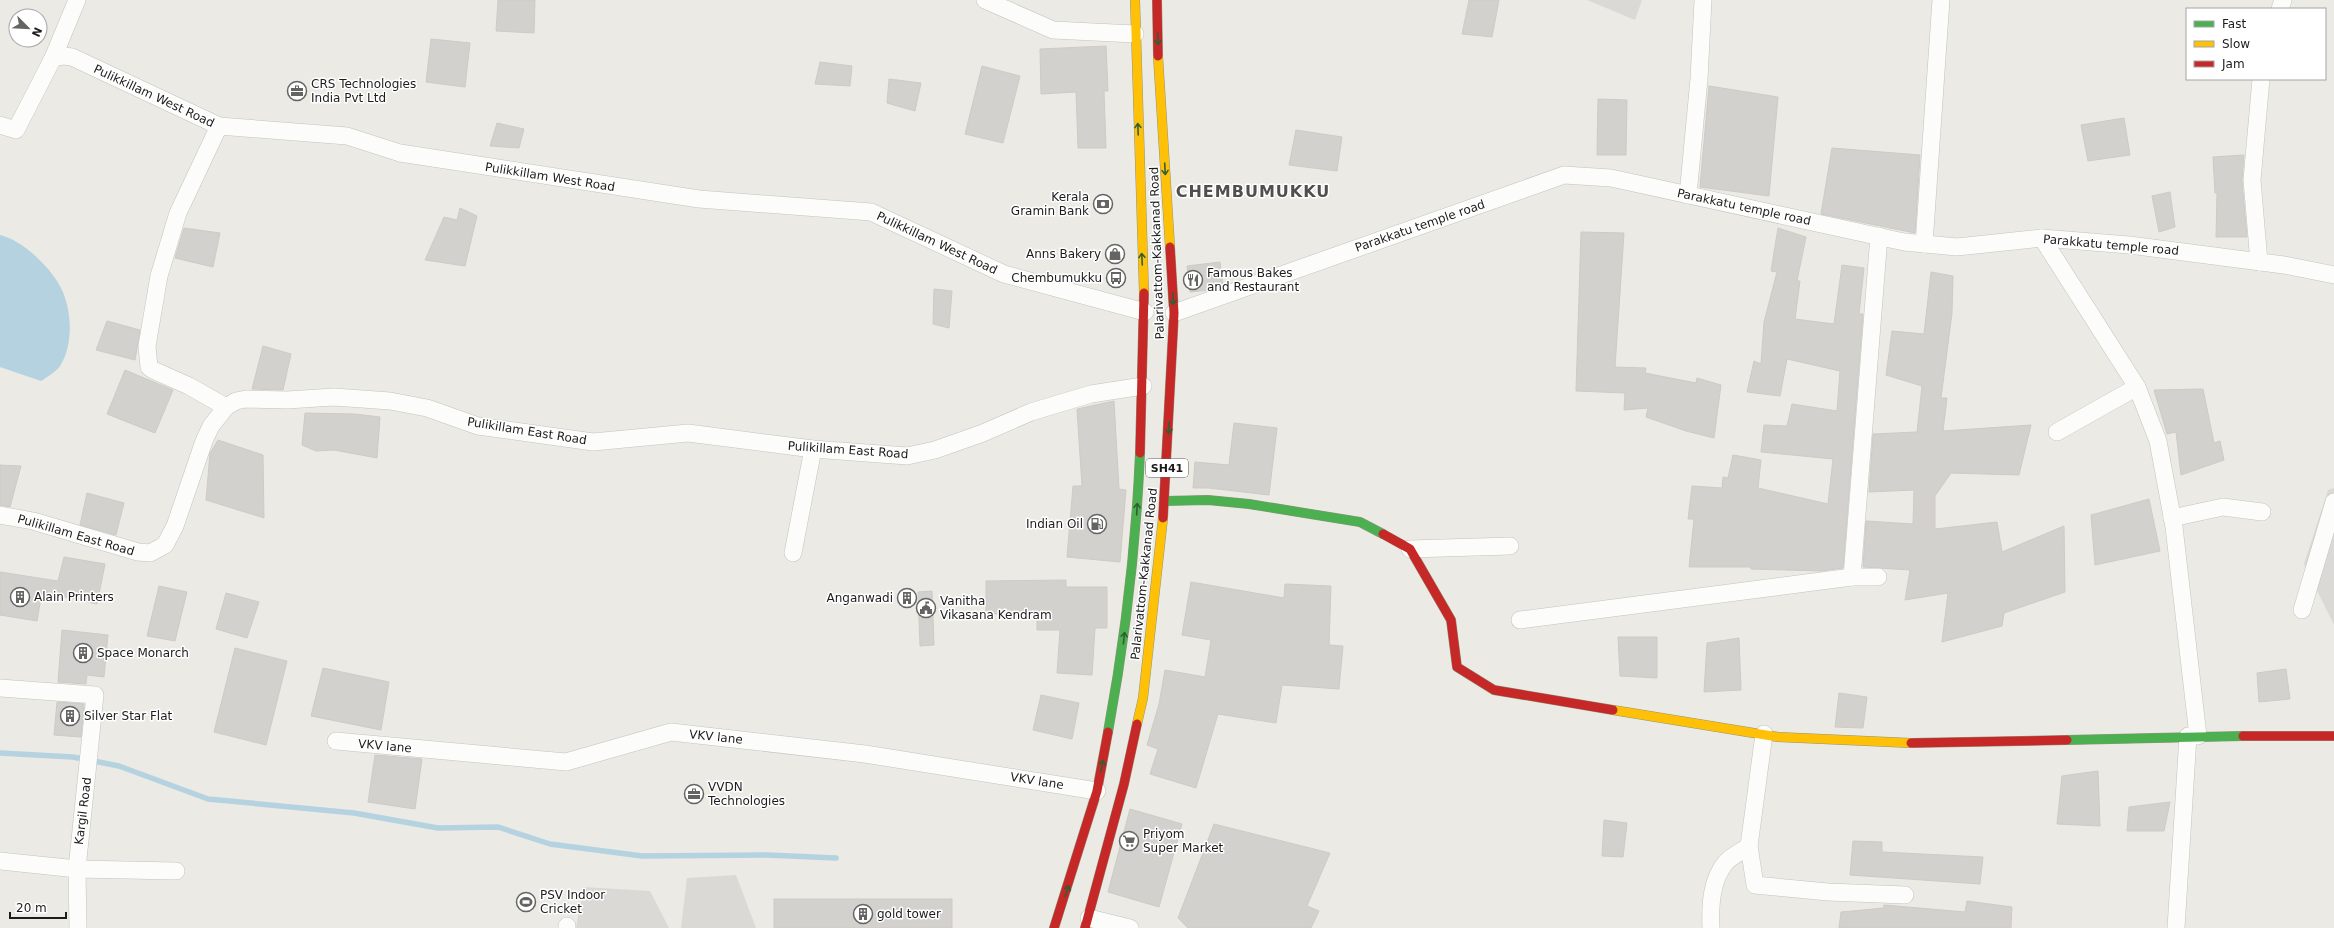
<svg xmlns="http://www.w3.org/2000/svg" width="2334" height="928" viewBox="0 0 2334 928" font-family="'DejaVu Sans',sans-serif">
<style>
.residential{fill:#dad9d6}
.water{fill:#b5d2e0}
.lines{fill:none;stroke-linecap:round;stroke-linejoin:round}
.stream{stroke:#b5d2e0;stroke-width:5.5}
.building{fill:#d3d1cd;stroke:#cecbc5}
.street-casing{stroke:#c3c3c0;stroke-width:18}
.fast-casing{stroke:#90957c;stroke-width:10}
.slow-casing{stroke:#90957c;stroke-width:10}
.jam-casing{stroke:#90957c;stroke-width:10}
.street{stroke:#fcfcfb;stroke-width:17}
.fast{stroke:#4caf50;stroke-width:9}
.slow{stroke:#ffc107;stroke-width:9}
.jam{stroke:#c62828;stroke-width:9}
.oneway{stroke:#325e33}
.labels{text-anchor:middle;stroke-width:3;stroke-linejoin:round;paint-order:stroke}
.shield{fill:#fff;stroke:#606060;stroke-width:1}
.shield-label{font-size:11px;font-weight:bold;fill:#1c1c1c}
.poi-label{font-size:12px;fill:#1c1c1c;stroke:#fff;text-anchor:start}
.street-label{font-size:12px;fill:#1c1c1c;stroke:#fff}
.district-label{font-size:16px;font-weight:bold;letter-spacing:1px;fill:#4f4f4f;stroke:#fff}
</style>
<rect width="100%" height="100%" fill="#ebeae4"/>
<g class="residential">
<polygon points="1587,0 1642,0 1635,20"/>
<polygon points="2334,488 2334,625 2304,564 2328,490"/>
<polygon points="736,875 756,928 681,928 687,878"/>
<polygon points="583,887 650,891 669,928 576,928"/>
</g>
<path class="water" d="M0,235C22,240 49,266 60,286C72,308 74,344 60,366C56,372 47,377 41,381L0,367Z"/>
<g class="lines">
<polyline class="stream" points="0,753 73,757 119,766 208,799 354,813 438,828 498,827 550,844 642,856 767,855 836,858"/>
</g>
<g class="building">
<polygon points="498,0 535,0 534,33 496,31"/>
<polygon points="1469,0 1499,0 1492,37 1462,34"/>
<polygon points="431,39 470,43 465,87 426,82"/>
<polygon points="1106,46 1108,91 1104,91 1106,148 1078,148 1076,92 1041,94 1040,49"/>
<polygon points="820,62 852,66 850,86 815,84"/>
<polygon points="982,66 1020,76 1003,143 965,134"/>
<polygon points="889,79 921,83 915,111 887,103"/>
<polygon points="1709,86 1778,97 1769,196 1700,187"/>
<polygon points="1598,99 1627,100 1626,155 1597,155"/>
<polygon points="2124,118 2130,155 2088,161 2081,125"/>
<polygon points="497,123 524,129 519,148 490,146"/>
<polygon points="1296,130 1342,137 1337,171 1289,165"/>
<polygon points="1832,148 1920,155 1915,233 1821,214"/>
<polygon points="2244,155 2242,181 2247,237 2216,237 2217,193 2215,193 2213,157"/>
<polygon points="2170,192 2175,227 2159,232 2152,196"/>
<polygon points="460,208 477,216 465,266 425,260 444,217 457,220"/>
<polygon points="184,228 220,233 213,267 175,258"/>
<polygon points="1778,228 1806,237 1797,281 1800,281 1795,319 1834,324 1842,265 1864,268 1859,314 1863,314 1843,568 1821,571 1751,569 1751,567 1689,567 1694,519 1688,519 1692,486 1722,488 1723,477 1728,478 1733,455 1761,460 1758,488 1828,504 1833,459 1761,452 1764,425 1787,426 1792,404 1837,411 1840,371 1787,359 1780,396 1747,392 1754,361 1761,364 1764,322 1777,272 1771,271"/>
<polygon points="1581,232 1624,233 1615,367 1646,368 1645,373 1696,383 1697,378 1721,385 1714,438 1686,431 1646,417 1648,408 1624,410 1625,393 1576,391"/>
<polygon points="1220,262 1223,285 1210,290 1190,292 1187,266"/>
<polygon points="1931,272 1953,276 1952,313 1941,398 1947,398 1943,431 2031,425 2019,475 1951,473 1935,496 1935,529 1997,522 2002,552 2064,526 2065,592 2004,613 2002,626 1942,642 1948,593 1905,600 1910,570 1863,567 1866,521 1913,524 1914,490 1869,492 1873,434 1917,432 1922,386 1886,375 1892,331 1924,334"/>
<polygon points="934,289 952,291 949,328 933,324"/>
<polygon points="107,321 140,330 135,360 96,350"/>
<polygon points="263,346 291,354 283,390 252,389"/>
<polygon points="125,370 173,390 155,433 107,414"/>
<polygon points="2203,389 2214,443 2220,441 2224,460 2181,475 2176,432 2167,434 2154,390"/>
<polygon points="1114,401 1119,489 1126,490 1120,562 1067,557 1073,486 1082,486 1077,409"/>
<polygon points="305,413 355,414 380,417 377,458 334,450 316,451 302,445"/>
<polygon points="1234,423 1277,428 1269,495 1209,488 1193,488 1195,462 1229,465"/>
<polygon points="218,440 263,455 264,518 206,500 210,453"/>
<polygon points="0,465 21,466 10,507 0,505"/>
<polygon points="87,493 124,503 116,535 80,525"/>
<polygon points="2149,499 2160,551 2095,565 2091,515"/>
<polygon points="64,557 105,564 97,604 42,592 37,621 0,615 0,572 58,581"/>
<polygon points="1066,580 1066,587 1107,587 1107,628 1095,628 1092,675 1057,673 1060,630 1037,630 1037,614 986,614 986,581"/>
<polygon points="1191,582 1284,598 1285,584 1331,586 1329,645 1343,646 1339,689 1282,685 1276,723 1218,714 1196,788 1150,774 1158,749 1147,745 1159,704 1165,670 1205,677 1211,640 1182,635"/>
<polygon points="159,586 187,592 175,641 147,636"/>
<polygon points="932,591 934,645 920,646 918,592"/>
<polygon points="226,593 259,602 247,638 216,629"/>
<polygon points="62,630 108,635 104,677 87,675 86,684 58,682"/>
<polygon points="1618,637 1657,637 1657,678 1620,676"/>
<polygon points="1739,638 1741,690 1704,692 1707,643"/>
<polygon points="235,648 287,661 266,745 214,732"/>
<polygon points="323,668 389,682 381,730 311,716"/>
<polygon points="2286,669 2290,699 2259,702 2257,673"/>
<polygon points="1839,693 1867,697 1863,728 1835,727"/>
<polygon points="1041,695 1079,703 1072,739 1033,730"/>
<polygon points="57,702 84,704 81,737 54,735"/>
<polygon points="375,755 422,759 415,809 368,802"/>
<polygon points="2098,771 2100,826 2057,824 2062,776"/>
<polygon points="2170,802 2164,831 2127,831 2129,807"/>
<polygon points="1130,809 1182,824 1159,907 1108,892"/>
<polygon points="1604,820 1627,823 1623,857 1602,856"/>
<polygon points="1214,824 1330,853 1307,906 1319,911 1311,928 1188,928 1178,918"/>
<polygon points="1853,841 1882,842 1882,852 1983,857 1980,884 1850,875"/>
<rect x="774" y="899" width="178" height="29"/>
<polygon points="1967,901 2012,907 2011,928 1839,928 1841,912 1884,908 1884,905 1965,912"/>
</g>
<g class="lines">
<g class="street-casing">
<g id="street">
<polyline points="985,0 1053,30 1135,34"/>
<polyline points="2280,9 2283,0"/>
<polyline points="53,58 77,0"/>
<polyline points="0,125 16,130 53,58 64,56 72,57 219,126 347,136 400,153 699,199 871,212 1004,274 1145,312"/>
<polyline points="219,126 178,213 159,276 147,346 149,367 153,370 189,386 226,407"/>
<polyline points="1688,195 1699,79 1703,0"/>
<polyline points="2042,238 2137,387 2158,441 2174,527 2198,736"/>
<polyline points="1924,244 1941,0"/>
<polyline points="2259,262 2252,180 2261,79"/>
<polyline points="1174,313 1564,175 1611,178 1904,242 1957,247 2042,238 2129,245 2284,265 2334,275"/>
<polyline points="2057,432 2137,387"/>
<polyline points="0,515 33,521 138,552 150,553 165,545 175,526 204,441 211,426 226,407 236,401 246,399 287,400 334,397 390,401 427,408 478,426 593,442 688,433 813,449 907,456 935,450 983,433 1031,412 1091,394 1143,386"/>
<polyline points="2172,518 2223,507 2262,512"/>
<polyline points="1410,549 1510,546"/>
<polyline points="793,553 813,449"/>
<polyline points="1852,577 1879,236"/>
<polyline points="2302,610 2334,502"/>
<polyline points="1520,620 1852,577 1878,577"/>
<polyline points="0,688 95,695 77,869 78,928"/>
<polyline points="1764,734 1749,846 1755,885 1828,892 1905,895"/>
<polyline points="336,741 566,762 671,732 865,754 1097,791"/>
<polyline points="0,861 77,869 176,871"/>
<polyline points="1089,918 1130,928"/>
<polyline points="567,928 567,926"/>
<path d="M1711,928C1710,906 1711,880 1726,862C1732,856 1742,851 1749,846"/>
<polyline points="2176,928 2188,736"/>
</g>
</g>
<g class="fast-casing">
<g id="fast">
<polyline points="1165,501 1208,500 1249,504 1360,522 1383,534"/>
<path d="M1108,732C1125,640 1136,547 1140,453"/>
<polyline points="2067,740 2243,736"/>
</g>
</g>
<g class="slow-casing">
<g id="slow">
<polyline points="1135,0 1144,293"/>
<polyline points="1158,56 1170,247"/>
<polyline points="1613,710 1778,737 1911,743"/>
<polyline points="1137,724 1143,698 1163,518"/>
</g>
</g>
<g class="jam-casing">
<g id="jam">
<polyline points="1157,0 1158,56"/>
<polyline points="1140,453 1144,293"/>
<polyline points="1163,518 1174,313 1170,247"/>
<polyline points="1383,534 1410,549 1451,620 1457,667 1494,690 1613,710"/>
<polyline points="2243,736 2334,736"/>
<polyline points="1911,743 2067,740"/>
<polyline points="1054,928 1097,791 1108,732"/>
<polyline points="1085,928 1124,784 1137,724"/>
</g>
</g>
<use href="#street" class="street"/>
<use href="#fast" class="fast"/>
<use href="#slow" class="slow"/>
<use href="#jam" class="jam"/>
</g>
<defs><path id="oneway-shaft" d="M-6 0H5M1.5-3L5.5 0L1.5 3" fill="none" stroke-width="1.6" stroke-linecap="round" stroke-linejoin="round"/></defs>
<g class="oneway">
<use href="#oneway-shaft" transform="translate(1158 39) rotate(87)"/>
<use href="#oneway-shaft" transform="translate(1138 129) rotate(-92)"/>
<use href="#oneway-shaft" transform="translate(1165 169) rotate(87)"/>
<use href="#oneway-shaft" transform="translate(1142 259) rotate(-93)"/>
<use href="#oneway-shaft" transform="translate(1173 299) rotate(87)"/>
<use href="#oneway-shaft" transform="translate(1169 428) rotate(92)"/>
<use href="#oneway-shaft" transform="translate(1137 509) rotate(-87)"/>
<use href="#oneway-shaft" transform="translate(1124 638) rotate(-84)"/>
<use href="#oneway-shaft" transform="translate(1102 766) rotate(-79)"/>
<use href="#oneway-shaft" transform="translate(1067 891) rotate(-72)"/>
</g>
<defs>
<g id="office-ring" transform="scale(1)"><circle r="9.5" fill="#fff" stroke="#646462" stroke-width="1.5"/><path d="M-6-3h4V-5.5h4V-3h4V5H-6ZM-1-4.5V-3h2v-1.5ZM-6 0V1H6V0Z" fill="#646462"/></g>
<g id="bank-ring" transform="scale(1)"><circle r="9.5" fill="#fff" stroke="#646462" stroke-width="1.5"/><path d="M-6-4H6V4H-6ZM0-2.3a2.3 2.3 0 1 0 0 4.6a2.3 2.3 0 1 0 0-4.6Z" fill="#646462"/></g>
<g id="shop-ring" transform="scale(1)"><circle r="9.5" fill="#fff" stroke="#646462" stroke-width="1.5"/><path d="M-5-2.5h2.3a2.7 3.5 0 0 1 5.4 0H5L5.5 6h-11ZM-1.5-2.5h3a1.5 2.3 0 0 0-3 0Z" fill="#646462"/></g>
<g id="bus-ring" transform="scale(1)"><circle r="9.5" fill="#fff" stroke="#646462" stroke-width="1.5"/><path d="M-5-6H5V4H4V6H2V4H-2V6H-4V4H-5ZM-3.5-4V0h7V-4ZM-3.5 1.2v1.5H-2V1.2ZM2 1.2v1.5H3.5V1.2Z" fill="#646462"/></g>
<g id="restaurant-ring" transform="scale(1)"><circle r="9.5" fill="#fff" stroke="#646462" stroke-width="1.5"/><path d="M-5-6h1v4h1v-4h1v4h1v-4h1v5L-1.5 .5V6h-2V.5L-5-1ZM5-6V6H3V1.5H1.5Q1.5-4 5-6Z" fill="#646462"/></g>
<g id="fuel-ring" transform="scale(1)"><circle r="9.5" fill="#fff" stroke="#646462" stroke-width="1.5"/><path d="M-5.5-6h7V0h2V4h1.3V-2.5L3-4.5l.8-.8L6-3V5H2.5V1h-1V6h-7ZM-4.2-4.7v3.2H.2V-4.7Z" fill="#646462"/></g>
<g id="building-ring" transform="scale(1)"><circle r="9.5" fill="#fff" stroke="#646462" stroke-width="1.5"/><path d="M-4-6H4V6H1V3H-1V6H-4ZM-2.5-4.3h1.7v1.8h-1.7ZM.8-4.3h1.7v1.8H.8ZM-2.5-1h1.7V.8h-1.7ZM.8-1h1.7V.8H.8Z" fill="#646462"/></g>
<g id="civic-ring" transform="scale(1)"><circle r="9.5" fill="#fff" stroke="#646462" stroke-width="1.5"/><path d="M-.6-6.5H3V-4.5H.6V-3L4-1V1h2V6H-6V1h2V-1L-.6-3ZM-1.2 2.5V6h2.4V2.5Z" fill="#646462"/></g>
<g id="supermarket-ring" transform="scale(1)"><circle r="9.5" fill="#fff" stroke="#646462" stroke-width="1.5"/><path d="M-6-5.5h2.5l.6 2H6L4.5 2H-2.5L-4.4-4H-6ZM-1.5 3.2a1.3 1.3 0 1 0 .1 0ZM3 3.2a1.3 1.3 0 1 0 .1 0Z" fill="#646462"/></g>
<g id="stadium-ring" transform="scale(1)"><circle r="9.5" fill="#fff" stroke="#646462" stroke-width="1.5"/><path d="M0-5a6.5 5 0 1 0 0 10a6.5 5 0 1 0 0-10ZM-3.5-1.8h7v3.6h-7Z" fill="#646462"/></g>
</defs>
<g fill-rule="evenodd">
<use href="#office-ring" x="297" y="91"/>
<use href="#bank-ring" x="1103" y="204"/>
<use href="#shop-ring" x="1115" y="254"/>
<use href="#bus-ring" x="1116" y="278"/>
<use href="#restaurant-ring" x="1193" y="280"/>
<use href="#fuel-ring" x="1097" y="524"/>
<use href="#building-ring" x="20" y="597"/>
<use href="#building-ring" x="907" y="598"/>
<use href="#civic-ring" x="926" y="608"/>
<use href="#building-ring" x="83" y="653"/>
<use href="#building-ring" x="70" y="716"/>
<use href="#office-ring" x="694" y="794"/>
<use href="#supermarket-ring" x="1129" y="841"/>
<use href="#stadium-ring" x="526" y="902"/>
<use href="#building-ring" x="863" y="914"/>
</g>
<g class="labels">
<rect class="shield" x="1146" y="459" width="42" height="18" rx="3"/>
<g class="shield-label">
<text x="1167" y="472">SH41</text>
</g>
<g class="poi-label">
<text x="311" y="88">CRS Technologies<tspan x="311" dy="14">India Pvt Ltd</tspan></text>
<text x="1089" y="201" text-anchor="end">Kerala<tspan x="1089" dy="14">Gramin Bank</tspan></text>
<text x="1101" y="258" text-anchor="end">Anns Bakery</text>
<text x="1207" y="277">Famous Bakes<tspan x="1207" dy="14">and Restaurant</tspan></text>
<text x="1102" y="282" text-anchor="end">Chembumukku</text>
<text x="1083" y="528" text-anchor="end">Indian Oil</text>
<text x="34" y="601">Alain Printers</text>
<text x="893" y="602" text-anchor="end">Anganwadi</text>
<text x="940" y="605">Vanitha<tspan x="940" dy="14">Vikasana Kendram</tspan></text>
<text x="97" y="657">Space Monarch</text>
<text x="84" y="720">Silver Star Flat</text>
<text x="708" y="791">VVDN<tspan x="708" dy="14">Technologies</tspan></text>
<text x="1143" y="838">Priyom<tspan x="1143" dy="14">Super Market</tspan></text>
<text x="540" y="899">PSV Indoor<tspan x="540" dy="14">Cricket</tspan></text>
<text x="877" y="918">gold tower</text>
</g>
<g class="street-label">
<text transform="translate(154 96) rotate(25)" y="4">Pulikkillam West Road</text>
<text transform="translate(550 177) rotate(9)" y="4">Pulikkillam West Road</text>
<text transform="translate(1744 207) rotate(12)" y="4">Parakkatu temple road</text>
<text transform="translate(1420 226) rotate(-19)" y="4">Parakkatu temple road</text>
<text transform="translate(937 243) rotate(25)" y="4">Pulikkillam West Road</text>
<text transform="translate(2111 245) rotate(5)" y="4">Parakkatu temple road</text>
<text transform="translate(1157 253) rotate(-92)" y="4">Palarivattom-Kakkanad Road</text>
<text transform="translate(527 431) rotate(9)" y="4">Pulikillam East Road</text>
<text transform="translate(848 450) rotate(4)" y="4">Pulikillam East Road</text>
<text transform="translate(76 535) rotate(16)" y="4">Pulikillam East Road</text>
<text transform="translate(1144 574) rotate(-84)" y="4">Palarivattom-Kakkanad Road</text>
<text transform="translate(716 737) rotate(6)" y="4">VKV lane</text>
<text transform="translate(385 746) rotate(5)" y="4">VKV lane</text>
<text transform="translate(1037 781) rotate(9)" y="4">VKV lane</text>
<text transform="translate(83 811) rotate(-83)" y="4">Kargil Road</text>
</g>
<g class="district-label">
<text x="1253" y="197">CHEMBUMUKKU</text>
</g>
</g>
<rect x="2186" y="8" width="140" height="72" fill="#ffffff" stroke="#a4a4a4"/>
<rect x="2194" y="21" width="20" height="6" fill="#4caf50" stroke="#a4a4a4"/>
<text x="2222" y="28" font-size="12" fill="#1c1c1c">Fast</text>
<rect x="2194" y="41" width="20" height="6" fill="#ffc107" stroke="#a4a4a4"/>
<text x="2222" y="48" font-size="12" fill="#1c1c1c">Slow</text>
<rect x="2194" y="61" width="20" height="6" fill="#c62828" stroke="#a4a4a4"/>
<text x="2222" y="68" font-size="12" fill="#1c1c1c">Jam</text>
<g transform="translate(28 28) rotate(114)"><circle r="19" fill="#ffffff" stroke="#a4a4a4"/>
<path d="M0-3L7 15L0 10L-7 15Z" fill="#646462"/>
<text y="-6" font-size="11" font-weight="bold" text-anchor="middle" fill="#1c1c1c">N</text>
</g>
<path d="M10 912v6h56v-6" fill="none" stroke="#1c1c1c" stroke-width="2"/>
<text x="16" y="912" font-size="12" fill="#1c1c1c" stroke="#ffffff" stroke-width="3" paint-order="stroke">20 m</text>
</svg>
